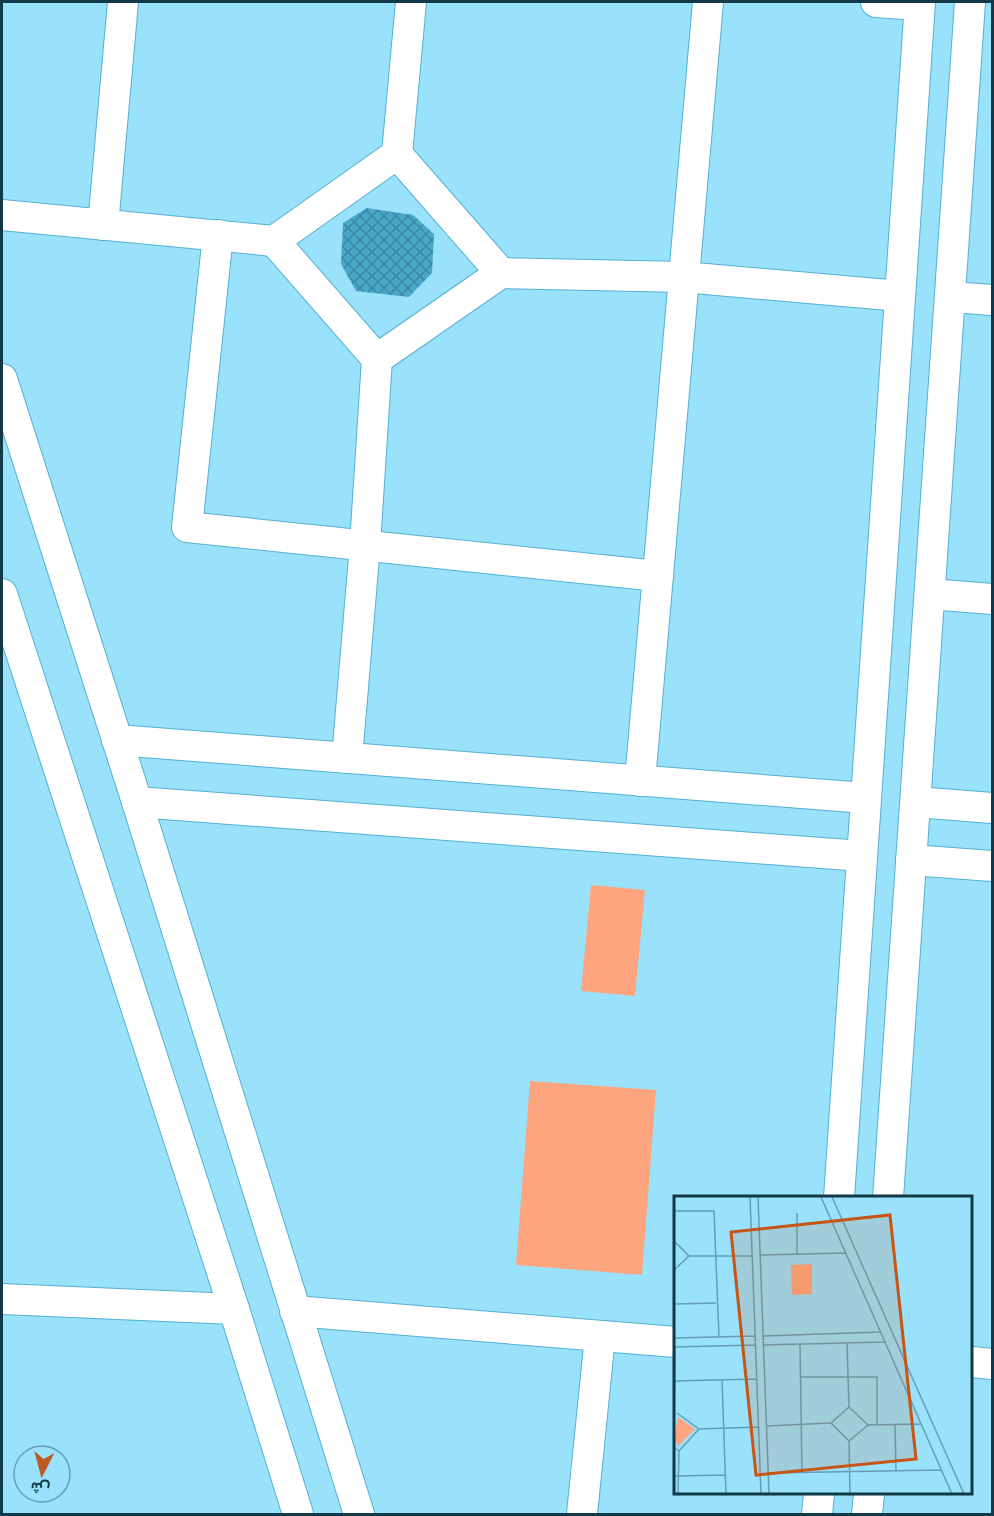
<svg xmlns="http://www.w3.org/2000/svg" width="994" height="1516" viewBox="0 0 994 1516" font-family="Cabin,Vazirmatn,sans-serif">
<style>
.grass{fill:#fda57e}
.building{fill:url(#building-cross-hatch)}
.lines{fill:none;stroke-linecap:round;stroke-linejoin:round}
.minor-casing{stroke:#53b0d1;stroke-width:32}
.minor{stroke:#fff;stroke-width:30}
.inset-road{fill:none;stroke:#639eb4;stroke-width:1.5}
.view{fill:#c85415;fill-opacity:0.15;stroke:#c85415;stroke-width:3}
.inset-edge{fill:none;stroke:#113947;stroke-width:3}
</style>
<defs>
<pattern id="building-cross-hatch" width="8" height="8" patternUnits="userSpaceOnUse" patternTransform="scale(1.5)"><rect width="8" height="8" fill="#49a7c8"/><path d="M0 0l8 8M0 8l8-8" fill="none" stroke="#3b89a4"/></pattern>
</defs>
<rect width="100%" height="100%" fill="#9ae1fc"/>
<g class="grass">
<polygon points="591,885 645,890 635,996 581,991"/>
<polygon points="530,1081 656,1090 642,1275 516,1265"/>
</g>
<polygon class="building" points="367,208 413,215 434,234 432,273 409,297 356,291 341,264 343,223"/>
<g class="lines">
<g class="minor-casing">
<g id="minor">
<polyline points="876,2 919,5"/>
<polyline points="397,154 411,2"/>
<polyline points="2,215 274,241"/>
<polyline points="103,225 123,2"/>
<polyline points="218,235 187,527 658,576"/>
<polyline points="501,273 683,277 900,296"/>
<polyline points="951,297 992,300"/>
<polyline points="2,379 137,802 359,1514"/>
<polyline points="2,594 234,1309 298,1514"/>
<polyline points="930,594 992,599"/>
<polyline points="117,740 866,798"/>
<polyline points="347,758 365,545 377,359 274,241 397,154 501,273 377,359"/>
<polyline points="640,781 708,2"/>
<polyline points="137,802 862,856"/>
<polyline points="916,802 992,808"/>
<polyline points="911,860 992,866"/>
<polyline points="839,1198 920,2"/>
<polyline points="888,1198 970,2"/>
<polyline points="2,1299 234,1309"/>
<polyline points="295,1311 676,1342"/>
<polyline points="972,1362 992,1364"/>
<polyline points="582,1514 600,1336"/>
<polyline points="817,1514 819,1494"/>
<polyline points="867,1514 869,1494"/>
</g>
</g>
<use href="#minor" class="minor"/>
</g>
<g transform="translate(674 1196)">
<rect width="298" height="298" fill="#9ae1fc"/>
<path d="M138,68V98L118,99L117,69Z" fill="#fda57e"/>
<path d="M4,221L21,233L4,250L0,242Z" fill="#fda57e"/>
<path class="inset-road" d="M76,1L87,298M84,1L95,298M147,1L278,298M158,1L290,298M0,15H40L45,141M123,17V58M0,45L15,60L0,74M86,59L172,57M15,60H78M0,108L42,107M89,140L206,136M0,142L81,140M173,147L175,211L194,229L175,245L157,227L175,211M126,148L128,277M89,149L210,146M0,151L81,149M127,181H203V228M48,184L52,298M0,185L83,183M0,220L1,151M221,228L222,275M194,229L247,228M92,230L157,227M25,233L84,231M175,245L176,298M0,251L5,255L25,233L3,217M94,277L267,274M0,280L51,279M4,298L5,255"/>
<path class="view" d="M216,19L242,263L82,279L57,36Z"/>
<rect width="298" height="298" class="inset-edge"/>
</g>
<rect width="994" height="1516" fill="none" stroke="#113947" stroke-width="6"/>
<g transform="translate(42 1474) rotate(186)"><circle r="28" fill="#9ae1fc" stroke="#639eb4" stroke-width="1.5"/>
<path d="M0-4.5L10 22L0 15L-10 22Z" fill="#be5a26"/>
<text y="-9" font-size="16" font-weight="bold" text-anchor="middle" fill="#113947">ش</text>
</g>
</svg>
